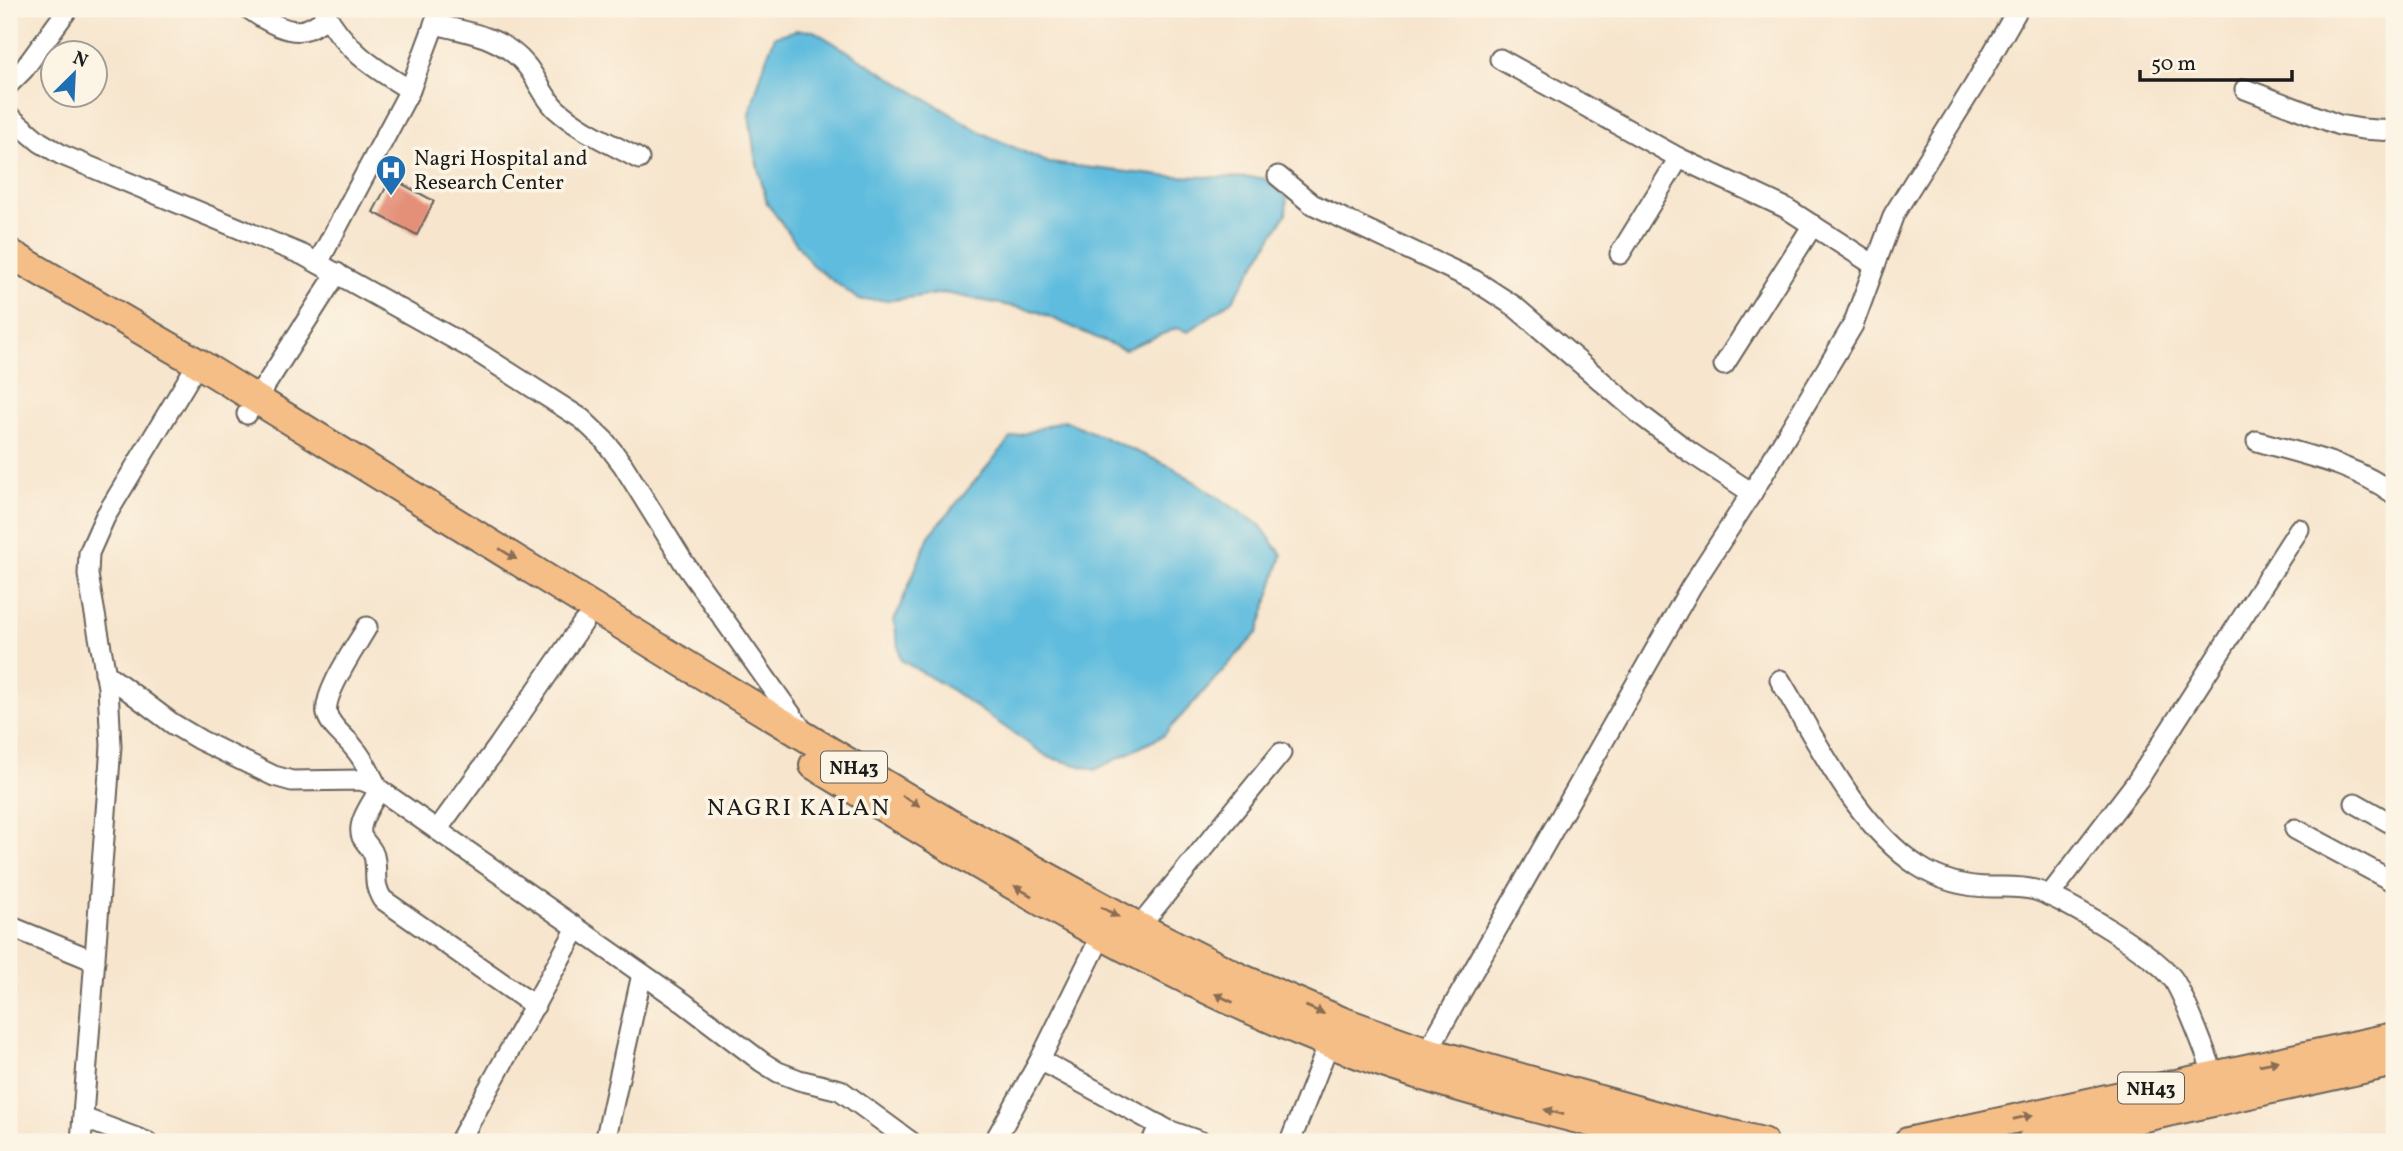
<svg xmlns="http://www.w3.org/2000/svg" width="2403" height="1151" viewBox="0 0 2403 1151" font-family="Vollkorn,serif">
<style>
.water{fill:#5fbcde;stroke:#3e6c7d;stroke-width:2}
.building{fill:#e49079}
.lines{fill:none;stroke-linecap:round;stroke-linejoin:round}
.minor-casing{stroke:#69625a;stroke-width:23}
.highway-casing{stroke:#69625a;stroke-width:32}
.minor{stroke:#fff;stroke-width:19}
.highway{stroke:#f6be87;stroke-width:28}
.oneway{fill:#896d52}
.labels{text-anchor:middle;stroke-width:7;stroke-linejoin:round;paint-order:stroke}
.shield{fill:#fcf5e5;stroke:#5f5d58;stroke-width:2}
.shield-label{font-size:19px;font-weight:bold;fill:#1c1c1c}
.poi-label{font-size:21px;fill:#1c1c1c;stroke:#fcf5e5;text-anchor:start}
.quarter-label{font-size:24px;letter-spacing:2px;fill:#1c1c1c;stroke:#fcf5e5}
</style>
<rect width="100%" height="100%" fill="#fcf5e5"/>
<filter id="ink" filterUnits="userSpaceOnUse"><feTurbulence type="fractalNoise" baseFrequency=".0143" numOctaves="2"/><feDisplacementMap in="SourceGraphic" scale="14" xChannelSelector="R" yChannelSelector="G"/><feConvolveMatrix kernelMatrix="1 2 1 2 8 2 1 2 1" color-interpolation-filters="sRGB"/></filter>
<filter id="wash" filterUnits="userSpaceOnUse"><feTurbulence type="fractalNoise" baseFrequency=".00686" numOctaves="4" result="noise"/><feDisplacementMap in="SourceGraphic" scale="28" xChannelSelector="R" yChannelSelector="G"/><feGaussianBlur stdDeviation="1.57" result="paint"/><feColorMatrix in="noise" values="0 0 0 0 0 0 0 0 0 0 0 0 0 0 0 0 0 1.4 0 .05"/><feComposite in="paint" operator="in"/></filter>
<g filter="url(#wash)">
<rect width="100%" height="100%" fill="#f7e5cd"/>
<g class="water">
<polygon points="797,30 814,31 984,134 1049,163 1163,176 1263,178 1287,197 1286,214 1233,300 1188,332 1177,328 1124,350 1036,311 944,293 893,300 859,300 812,265 767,203 755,156 749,114 766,59 775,36"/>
<polygon points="1064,420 1172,467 1260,525 1282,555 1258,632 1163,736 1095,770 1048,757 947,687 901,660 894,621 929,536 1011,438"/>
</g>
<g id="blocks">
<polygon class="building" points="391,178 434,201 417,235 373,212"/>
</g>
</g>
<g filter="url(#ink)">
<use href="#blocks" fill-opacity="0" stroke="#69625a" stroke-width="2"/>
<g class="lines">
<g class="minor-casing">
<g id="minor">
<path d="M249,9C263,19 289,36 307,29C314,27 321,21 327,18"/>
<path d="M323,9C344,49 372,67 410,90"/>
<path d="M434,24C468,32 503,37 526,65C537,78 543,96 556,109C579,130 612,144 639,159"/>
<polyline points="1500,59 1679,158 1786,208 1874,265"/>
<polyline points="9,84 24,69 68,9"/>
<polyline points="2245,89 2339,125 2362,129 2394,131"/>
<polyline points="9,116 40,142 62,155 303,255 474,350 582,419 604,440 623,465 684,563 803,731"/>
<polyline points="1278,176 1312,204 1474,280 1514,306 1642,416 1691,453 1752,493"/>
<polyline points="1620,254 1679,158"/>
<polyline points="318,263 410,90 440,9"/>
<polyline points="1724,365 1813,225"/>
<polyline points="247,414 337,273"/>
<path d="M2257,441C2304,455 2354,464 2394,494"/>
<path d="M367,627C357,645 322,694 327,714C331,728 346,737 354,748C365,760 371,776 379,790C373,802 356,823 362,837C367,846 374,849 375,861C377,877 373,883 382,899L535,1006"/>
<polyline points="105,673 173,724 200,740 274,776 292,781 361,780 373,785 684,1003 762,1062 778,1072 799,1080 840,1090 911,1142"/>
<path d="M1780,680C1817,741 1857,826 1918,866C1941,881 1964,887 1992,887C2006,887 2021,886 2035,890C2063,898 2161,957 2175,982C2191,1011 2202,1044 2214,1075"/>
<polyline points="2355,803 2394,825"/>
<polyline points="2295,829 2394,882"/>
<polyline points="437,830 499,745 583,623"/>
<polyline points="2049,896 2138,780 2299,529"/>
<polyline points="9,926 95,961"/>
<polyline points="1139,927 1281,753"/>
<polyline points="1040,1060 1168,1130 1202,1142"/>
<polyline points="1422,1061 1691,587 1752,493 1853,325 1894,214 1975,84 2018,9"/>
<polyline points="83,1118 147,1142"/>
<polyline points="81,1142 111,746 108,687 88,575 89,553 105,517 198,363"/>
<polyline points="459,1142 577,928"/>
<polyline points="605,1142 642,974"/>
<polyline points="994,1142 1040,1060 1101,936"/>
<polyline points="1152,1142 1159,1125"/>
<polyline points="1290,1142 1329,1043"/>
</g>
</g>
<g class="highway-casing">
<g id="highway">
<polyline points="9,253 198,363 693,669 947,822 1139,927 1238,977 1341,1021 1425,1051 1682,1123 1763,1142"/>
<path d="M814,765C981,867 1145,970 1327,1042C1437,1086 1553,1112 1668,1142"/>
<polyline points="1908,1142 2394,1037"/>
<polyline points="2031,1142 2394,1062"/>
</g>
</g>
<use href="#minor" class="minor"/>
<use href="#highway" class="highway"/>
</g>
<defs><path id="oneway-solid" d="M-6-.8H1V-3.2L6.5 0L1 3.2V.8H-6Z" transform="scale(1.75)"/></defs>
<g class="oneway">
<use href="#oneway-solid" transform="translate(508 554) rotate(32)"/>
<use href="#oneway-solid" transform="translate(911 801) rotate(31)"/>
<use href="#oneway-solid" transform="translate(1023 891) rotate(-150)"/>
<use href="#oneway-solid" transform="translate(1110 912) rotate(29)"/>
<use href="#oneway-solid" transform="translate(1224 998) rotate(-155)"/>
<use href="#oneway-solid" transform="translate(1315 1010) rotate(23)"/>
<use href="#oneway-solid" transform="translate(2269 1063) rotate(-12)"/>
<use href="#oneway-solid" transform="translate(1554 1112) rotate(-165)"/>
<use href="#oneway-solid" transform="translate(2023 1117) rotate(-13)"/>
</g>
</g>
<defs>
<g id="hospital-pin" transform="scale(1.575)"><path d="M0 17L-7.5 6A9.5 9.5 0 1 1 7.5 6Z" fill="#1f6fb2" stroke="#fcf5e5"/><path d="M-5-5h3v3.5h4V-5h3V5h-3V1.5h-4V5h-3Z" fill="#fff"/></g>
</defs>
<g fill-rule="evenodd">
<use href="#hospital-pin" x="391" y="170"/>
</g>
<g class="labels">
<g class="shield">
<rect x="821" y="751.5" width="66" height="31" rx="5"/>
<rect x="2118" y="1072.5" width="66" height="31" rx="5"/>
</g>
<g class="shield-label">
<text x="854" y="774">NH43</text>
<text x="2151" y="1095">NH43</text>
</g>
<g class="poi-label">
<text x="414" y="165">Nagri Hospital and<tspan x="414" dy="24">Research Center</tspan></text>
</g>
<g class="quarter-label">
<text x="799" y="815">NAGRI KALAN</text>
</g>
</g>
<rect width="2403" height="1151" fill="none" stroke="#fcf5e5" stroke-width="35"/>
<g transform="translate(74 74) rotate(24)"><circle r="33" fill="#fcf5e5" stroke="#a29e95" stroke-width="2"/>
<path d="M0-5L12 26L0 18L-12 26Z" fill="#1f6fb2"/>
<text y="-10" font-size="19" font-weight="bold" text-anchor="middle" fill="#1c1c1c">N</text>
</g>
<path d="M2140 70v10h152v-10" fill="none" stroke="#1c1c1c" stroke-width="3.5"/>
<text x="2151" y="70" font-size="21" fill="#1c1c1c" stroke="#fcf5e5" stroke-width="5" paint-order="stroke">50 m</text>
</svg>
